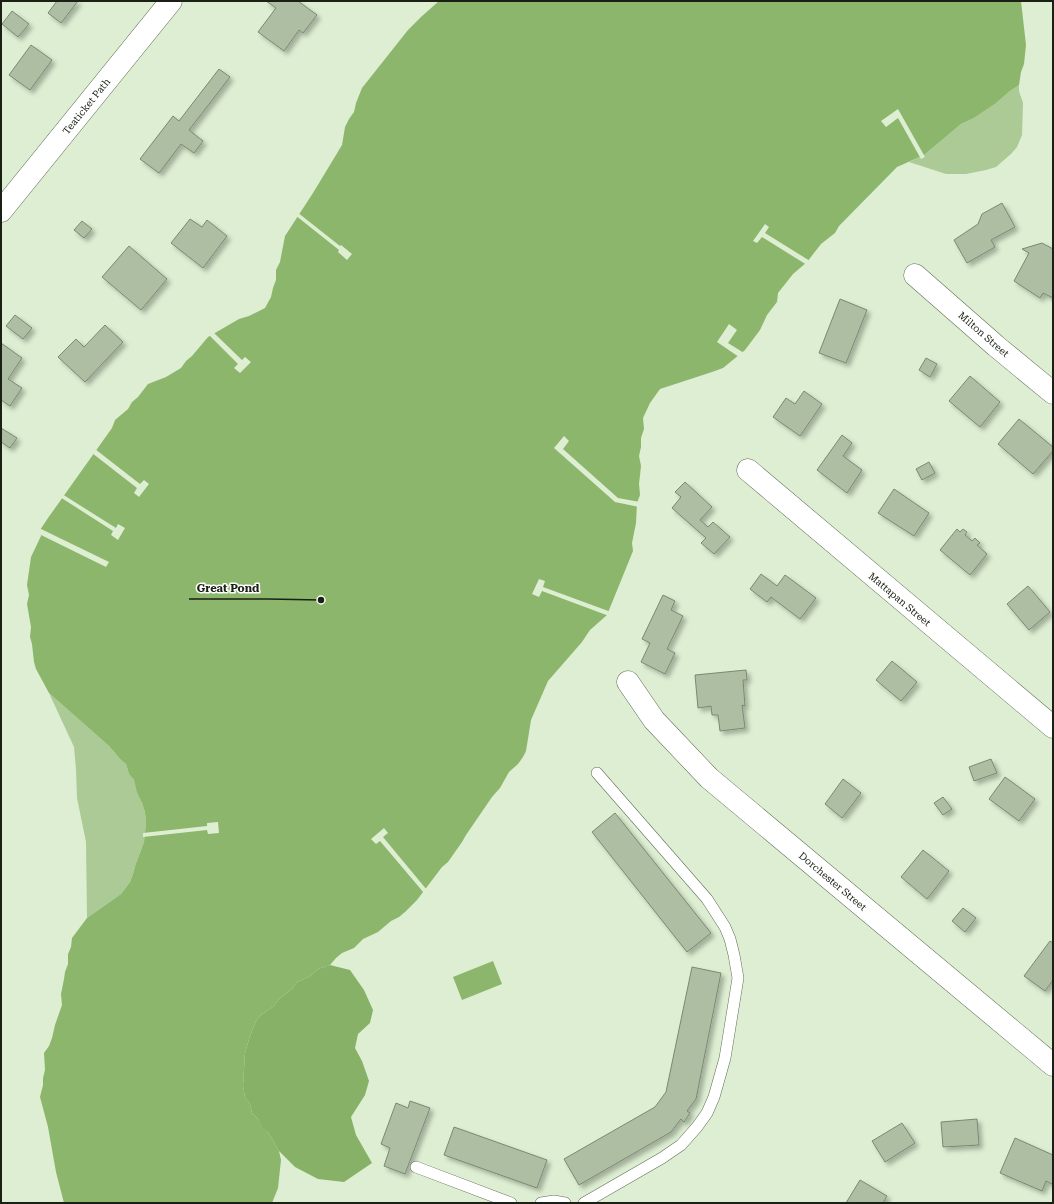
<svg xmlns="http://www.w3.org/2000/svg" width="1054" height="1204" viewBox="0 0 1054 1204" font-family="'Roboto Serif',serif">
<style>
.green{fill:#acca96}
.forest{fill:#87b167}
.water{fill:#8cb66b}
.pier{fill:#ddeed2}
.building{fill:#aebea3;stroke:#7a8970;filter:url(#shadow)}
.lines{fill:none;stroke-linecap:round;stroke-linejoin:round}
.service-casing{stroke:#5f6d55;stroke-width:12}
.minor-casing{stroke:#5f6d55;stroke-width:23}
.service{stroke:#fff;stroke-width:11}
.minor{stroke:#fff;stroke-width:22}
.labels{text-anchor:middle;stroke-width:3;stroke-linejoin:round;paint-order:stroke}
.street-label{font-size:10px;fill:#1a2016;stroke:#fff}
.leader{fill:none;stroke:#1a2016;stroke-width:1.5}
.callout-dot{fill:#1a2016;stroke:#fff;stroke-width:1.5}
.callout-label{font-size:11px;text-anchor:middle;font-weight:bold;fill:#1a2016;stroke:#fff;stroke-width:3;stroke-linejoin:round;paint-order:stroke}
</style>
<defs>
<filter id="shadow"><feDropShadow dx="3.5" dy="3.5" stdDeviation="2" flood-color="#0004"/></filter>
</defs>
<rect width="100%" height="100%" fill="#ddeed2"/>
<g class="green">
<polygon points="1019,85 1019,91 1023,103 1022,135 1017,147 1011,154 996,167 986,170 966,174 946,174 909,162 924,155 961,124 974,118 995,104 1010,91"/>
<polygon points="49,693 109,746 120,759 126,764 129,774 134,780 145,812 146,823 144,842 135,866 133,874 130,882 121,894 87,918 86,842 77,798 76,769 74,747"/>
</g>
<polygon class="forest" points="330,965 350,970 364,990 373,1010 370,1023 358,1034 355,1048 362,1061 369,1081 365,1095 351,1117 356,1135 372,1163 344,1182 318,1179 295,1167 279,1151 268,1132 262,1128 258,1119 252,1113 250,1104 245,1097 243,1086 245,1053 250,1036 256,1021 261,1015 274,1006 279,999 292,989 297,982 309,977 318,969"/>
<g class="water">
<polygon points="439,1 1021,1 1026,45 1024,64 1021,72 1019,85 1010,91 995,104 974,118 961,124 924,155 897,167 839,226 835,233 821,244 807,262 793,274 778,293 777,302 767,315 760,330 745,350 723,368 712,372 660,389 650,403 643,418 644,429 641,438 641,447 639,456 641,466 639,484 640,495 637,503 636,523 632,543 633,551 607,615 590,630 582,642 548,681 531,720 526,751 523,757 518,764 509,772 500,788 492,797 466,835 462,842 448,862 442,867 417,900 405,912 399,917 391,921 378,932 363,939 354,948 342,953 336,958 330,965 318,969 309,977 297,982 292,989 279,999 274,1006 261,1015 256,1021 250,1036 245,1053 243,1086 245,1097 250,1104 252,1113 258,1119 262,1127 268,1132 279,1151 281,1160 278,1188 272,1203 64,1203 56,1172 48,1127 40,1097 43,1085 43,1078 45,1070 44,1053 49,1046 52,1038 55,1025 62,1005 61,994 64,979 65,972 68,964 68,954 71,947 72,938 87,918 121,894 130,882 133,874 135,866 144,842 146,823 145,812 142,803 137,792 134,780 129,774 126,764 120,759 109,746 49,693 36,669 34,662 32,644 30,637 31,627 27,604 29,595 27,585 31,557 41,536 40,530 48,518 112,428 115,420 128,409 132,402 138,397 148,384 166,377 181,368 186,361 192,356 208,337 239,319 249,316 265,308 271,297 273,288 276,280 276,270 280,262 285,236 313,193 342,145 345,127 349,119 354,112 356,103 362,88 408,30 421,17"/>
<polygon points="493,961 502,984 462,1000 453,977"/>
</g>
<g class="pier">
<polygon points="898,109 925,157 921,159 898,118 886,127 881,121"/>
<polygon points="297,212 340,246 341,245 352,254 347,260 338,252 339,250 295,215"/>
<polygon points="765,224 769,227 765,233 810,261 808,264 807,265 762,237 757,243 753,241"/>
<polygon points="729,324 737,330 728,343 744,353 739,357 717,342"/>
<polygon points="213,332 242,360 245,357 251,362 240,373 234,368 238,364 208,334"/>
<polygon points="564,436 569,441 563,449 618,498 640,502 639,507 615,502 554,448"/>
<polygon points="95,449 140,484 144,480 149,484 139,497 134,493 137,488 92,453"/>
<polygon points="62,494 116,528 118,524 125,528 118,540 111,535 113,531 60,497"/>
<polygon points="39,528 109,562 106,567 39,534"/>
<polygon points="539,579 545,581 543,587 611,612 609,616 542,591 539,597 532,594"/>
<polygon points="218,822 219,833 208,834 207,830 143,837 143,833 207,826 207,823"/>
<polygon points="384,828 388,833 383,837 427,890 424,893 380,841 376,844 371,839"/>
</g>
<g class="building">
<polygon points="57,1 78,1 61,23 48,13"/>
<polygon points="266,1 298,1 317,15 303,33 299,30 284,51 258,32 276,8"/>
<polygon points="12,11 29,24 18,37 2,24"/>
<polygon points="31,45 52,60 30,90 9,75"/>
<polygon points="219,69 230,77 189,130 203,141 194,153 181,144 159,173 140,159 173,116 179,121"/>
<polygon points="1002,203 1015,227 991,240 995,247 967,263 954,240 978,224 982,214"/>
<polygon points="190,219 202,227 207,220 227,236 203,268 171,243"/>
<polygon points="82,221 92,229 84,238 74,230"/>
<polygon points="1042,243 1053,249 1053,298 1043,293 1040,298 1014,281 1029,253 1022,249"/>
<polygon points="129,246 167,279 141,310 102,277"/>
<polygon points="840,299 867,310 846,363 819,353"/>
<polygon points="15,315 32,328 23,339 6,326"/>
<polygon points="105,325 123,342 85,382 58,357 76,339 84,347"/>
<polygon points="1,343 22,358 8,379 22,388 10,406 1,400"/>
<polygon points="926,358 937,364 930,377 919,370"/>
<polygon points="970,376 1000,402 980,427 949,401"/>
<polygon points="804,391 822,404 800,436 773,417 786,398 795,404"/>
<polygon points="1019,419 1053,447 1053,451 1033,474 998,444"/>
<polygon points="1,428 17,438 10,448 1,442"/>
<polygon points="842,435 852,443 843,456 862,470 847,493 817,470"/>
<polygon points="929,462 935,473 922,480 916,469"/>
<polygon points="685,482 712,507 700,520 708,527 713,522 730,537 714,554 701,543 706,538 672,508 681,497 675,492"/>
<polygon points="894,489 929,513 914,536 878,513"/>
<polygon points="957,529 960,532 963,529 967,532 965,535 972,541 975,538 980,543 977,545 987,554 970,575 940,550"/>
<polygon points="761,574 777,586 785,575 816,598 800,619 771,597 767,602 750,589"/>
<polygon points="1028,586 1050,612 1029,630 1007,604"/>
<polygon points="663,595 675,601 671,610 683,616 667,649 675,653 665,674 641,662 650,643 642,639"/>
<polygon points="892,661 917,682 901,701 876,680"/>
<polygon points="746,670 747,680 743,680 745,706 742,705 745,728 720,731 718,715 712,715 711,706 698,708 695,675"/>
<polygon points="991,759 997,773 974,781 969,767"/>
<polygon points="1005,777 1035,799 1019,821 989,799"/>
<polygon points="843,779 861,793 842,818 825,804"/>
<polygon points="943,797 952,809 943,815 934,803"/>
<polygon points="615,813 711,933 687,952 592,832"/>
<polygon points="923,850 949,871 927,899 901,877"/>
<polygon points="963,908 976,918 965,932 952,921"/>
<polygon points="1050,941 1053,943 1053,980 1045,991 1024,976"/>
<polygon points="692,967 721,973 696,1099 687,1111 690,1113 684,1122 681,1119 671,1132 579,1185 564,1159 655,1107 666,1092"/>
<polygon points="410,1101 430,1108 405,1174 384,1166 390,1148 381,1144 396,1103 408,1108"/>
<polygon points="977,1119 979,1145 943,1147 941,1122"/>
<polygon points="902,1123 915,1143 885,1162 872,1141"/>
<polygon points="454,1127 547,1160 537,1188 444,1155"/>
<polygon points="1015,1138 1053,1155 1053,1182 1052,1184 1046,1181 1042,1191 1000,1173"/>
<polygon points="860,1180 887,1196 883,1203 846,1203"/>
</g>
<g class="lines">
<g class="service-casing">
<g id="service">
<polyline points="416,1167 511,1203"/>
<polyline points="541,1203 554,1201 565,1203"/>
<polyline points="584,1203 662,1158 681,1145 697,1127 707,1113 714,1097 725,1058 738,978 734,955 730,939 725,927 707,899 597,773"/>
</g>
</g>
<g class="minor-casing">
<g id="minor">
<polyline points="1,211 171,1"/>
<polyline points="915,275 996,346 1053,393"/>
<polyline points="748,470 1053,727"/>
<polyline points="628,682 654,720 709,778 1053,1065"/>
</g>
</g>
<use href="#service" class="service"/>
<use href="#minor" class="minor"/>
</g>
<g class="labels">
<g class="street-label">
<text transform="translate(86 106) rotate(-51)" y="4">Teaticket Path</text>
<text transform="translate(984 334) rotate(41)" y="4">Milton Street</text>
<text transform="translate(900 599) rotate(40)" y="4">Mattapan Street</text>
<text transform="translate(833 881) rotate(40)" y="4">Dorchester Street</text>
</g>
</g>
<path class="leader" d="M321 600L268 599H189"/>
<circle class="callout-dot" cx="321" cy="600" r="4"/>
<g class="callout-label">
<text x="228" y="592">Great Pond</text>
</g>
<rect width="1054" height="1204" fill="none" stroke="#1a2016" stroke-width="4"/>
</svg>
